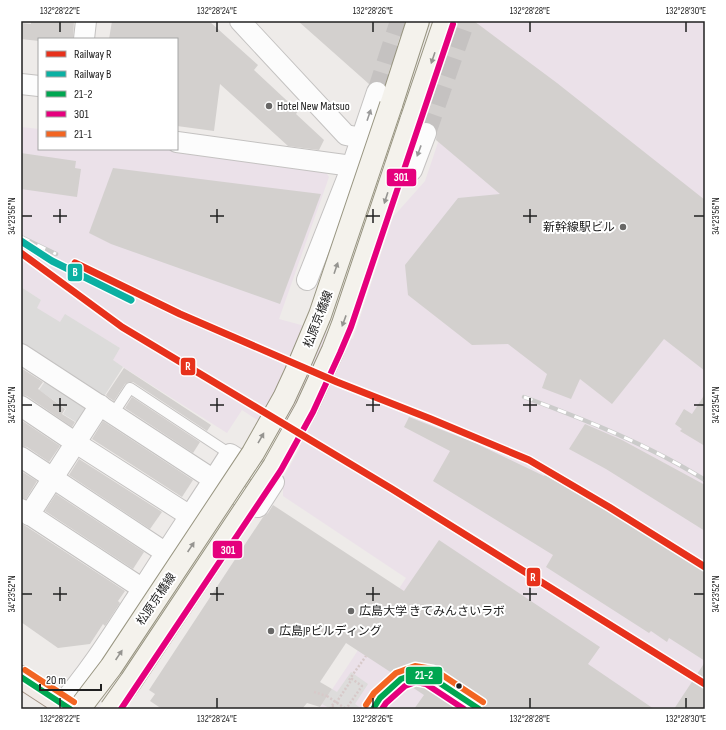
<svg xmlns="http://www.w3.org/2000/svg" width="726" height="730" viewBox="0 0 726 730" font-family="'Sofia Sans Condensed','Noto Sans JP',sans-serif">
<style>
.industrial{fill:#ebe1e9}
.religious{fill:#dcdbda}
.pier{fill:#dddcdb}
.building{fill:#d3d0ce}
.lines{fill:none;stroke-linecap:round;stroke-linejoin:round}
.street-tunnel{stroke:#c5c2c1;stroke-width:20;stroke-dasharray:20 10;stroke-linecap:butt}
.lane-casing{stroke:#c4c2c1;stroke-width:12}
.street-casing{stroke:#c4c2c1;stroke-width:22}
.secondary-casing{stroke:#989581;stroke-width:24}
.primary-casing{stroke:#a49486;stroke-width:24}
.path{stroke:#d7c9c9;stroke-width:2.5;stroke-dasharray:2 2;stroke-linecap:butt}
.lane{stroke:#fcfcfc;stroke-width:10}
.street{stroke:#fcfcfc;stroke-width:20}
.secondary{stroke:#f4f2ec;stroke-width:22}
.primary{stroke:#f1eae6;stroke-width:22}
.rail-casing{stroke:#cbcbca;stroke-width:4.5}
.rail{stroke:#fff;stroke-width:3;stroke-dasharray:9;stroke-linecap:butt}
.secondary-bridge-casing{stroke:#989581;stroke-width:24;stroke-linecap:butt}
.path-bridge{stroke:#d7c9c9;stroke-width:2.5;stroke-dasharray:2 2;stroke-linecap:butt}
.secondary-bridge{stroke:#f4f2ec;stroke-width:22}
.bus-1-casing{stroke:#fff;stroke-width:9}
.bus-2-casing{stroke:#fff;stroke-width:9}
.bus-3-casing{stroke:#fff;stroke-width:9}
.bus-1{stroke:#00a651;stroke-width:6}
.bus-2{stroke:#e5007d;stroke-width:6}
.bus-3{stroke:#f26522;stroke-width:6}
.rail-1-casing{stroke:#fff;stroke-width:10}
.rail-2-casing{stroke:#fff;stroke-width:10}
.rail-1{stroke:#e7311b;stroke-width:7}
.rail-2{stroke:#0bb0a2;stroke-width:7}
.oneway{fill:#959490}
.oneway2{fill:#999}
.ticks{fill:none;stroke:#202020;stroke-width:1.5}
.poi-dot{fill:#686766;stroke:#fff;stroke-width:1.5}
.bus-dot{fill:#202020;stroke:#fff;stroke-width:1.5}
.labels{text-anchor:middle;stroke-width:4;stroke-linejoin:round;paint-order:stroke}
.poi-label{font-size:12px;fill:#202020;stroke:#fff;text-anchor:start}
.street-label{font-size:12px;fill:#202020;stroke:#fff}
.line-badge{stroke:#fff;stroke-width:1.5}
.badge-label{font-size:11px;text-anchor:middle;font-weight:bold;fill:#fff}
.neatline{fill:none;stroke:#202020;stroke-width:1.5}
.ticks-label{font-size:10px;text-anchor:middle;fill:#202020}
</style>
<rect width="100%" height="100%" fill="#eeebe9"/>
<polygon class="industrial" points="479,21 705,21 705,709 319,709 406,578 283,496 283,478 300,448 242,410 227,433 112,360 120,348 65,315 60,323 36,308 41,300 21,287 21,127 39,129 39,149 161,149 325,171 329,177 279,319 353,339 393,217 425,181"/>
<g class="religious">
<polygon points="21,287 41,300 37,308 60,322 65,314 120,348 113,360 123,367 103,398 21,344"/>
<polygon points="48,377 85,402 88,413 81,425 63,414 66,409 39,390"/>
</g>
<polygon class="pier" points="351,672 368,684 355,704 362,709 331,709 322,704 332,689 337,692"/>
<g class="building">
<polygon points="31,21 74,21 73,39 39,39 39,41 21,39 21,23 31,24"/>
<polygon points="112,21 209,21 258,65 254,70 298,111 296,114 324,140 319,150 288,146 220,84 214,131 177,126 177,39 109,39"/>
<polygon points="298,21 405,21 385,84 380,81 375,81 369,84"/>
<polygon points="457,21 474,21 557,83 705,200 705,371 664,339 612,404 580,379 571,399 542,388 547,374 508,344 472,345 408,295 405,265 458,198 500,194 436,140 437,132 435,126 430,122 424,122"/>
<polygon points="21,153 76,161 75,168 81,169 77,197 21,189"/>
<polygon points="113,168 321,194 280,304 111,244 89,233"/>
<polygon points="21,368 43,382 38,389 65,409 62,414 75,422 72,427 27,396 21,395"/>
<polygon points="124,368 211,425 207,431 133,382 130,382 125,384 114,401 108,397 106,395"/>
<polygon points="705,394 705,446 680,431 682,429 675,424 684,409 692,414"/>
<polygon points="132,397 200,442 193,453 125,408"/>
<polygon points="409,417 475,443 544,476 545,475 611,513 613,511 705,568 705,661 669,638 667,642 651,631 649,633 546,567 553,555 433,481 450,451 404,427"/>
<polygon points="21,420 60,446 49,462 27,447 21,446"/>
<polygon points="103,421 193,480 182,497 92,439"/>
<polygon points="585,424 622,440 705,485 705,531 606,469 569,449"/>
<polygon points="79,459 162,512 150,529 69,475"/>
<polygon points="21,471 37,481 26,499 21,498"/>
<polygon points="56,494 144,552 133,569 45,511"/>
<polygon points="273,505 404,591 439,540 600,647 588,664 654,709 414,709 424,695 406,683 407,678 406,674 400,673 395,675 346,643 320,682 332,689 320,707 307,703 302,709 162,709 150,701 155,694 149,690 263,517 268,513"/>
<polygon points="21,523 125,591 118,601 120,603 105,626 103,624 90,644 58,648 21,622"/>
<polygon points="705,662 705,709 674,709"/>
</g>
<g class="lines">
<g class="street-tunnel">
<polyline points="377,92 400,21"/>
<polyline points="426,133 465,21"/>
</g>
<g class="lane-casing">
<g id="lane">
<polyline points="113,414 130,388 230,454"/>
<polyline points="373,709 380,698 401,679"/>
</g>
</g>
<g class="street-casing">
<g id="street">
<polyline points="240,21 346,135 361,138"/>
<polyline points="84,39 86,21"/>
<polyline points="21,84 39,86"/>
<polyline points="177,142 352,166 406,175 412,170 426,133"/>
<polyline points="307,280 352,166 377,92"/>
<path d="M21,354L214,480L258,507L274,482L230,454C202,498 173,541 145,585C117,628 91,671 57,709"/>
<polyline points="21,406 76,443 190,516"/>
<polyline points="21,457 166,553"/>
<polyline points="21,509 143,589"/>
<polyline points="29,515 100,405"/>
</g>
</g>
<g class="secondary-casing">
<g id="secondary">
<polyline points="391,105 418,21"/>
<polyline points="411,121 445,21"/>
</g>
</g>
<g class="primary-casing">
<polyline id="primary" points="21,677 70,709"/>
</g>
<g class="path">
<polyline points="349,680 366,656"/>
<polyline points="314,692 327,696"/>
<polyline points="336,703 352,679 362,686 346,709"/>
<polyline points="332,706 337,709"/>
<polyline points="330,709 335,701"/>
</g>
<use href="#lane" class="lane"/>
<use href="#street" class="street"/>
<use href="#secondary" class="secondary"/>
<use href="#primary" class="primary"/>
<g class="rail-casing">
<g id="rail">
<polyline points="21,237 56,254"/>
<path d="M524,397C586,420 649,445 705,480"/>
</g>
</g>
<use href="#rail" class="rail"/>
<g class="secondary-bridge-casing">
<g id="secondary-bridge">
<polyline points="79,709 111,667 253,453 284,398 296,372 320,315 391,105"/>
<polyline points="111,709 131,681 274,466 306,409 333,350 343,324 411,121"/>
</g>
</g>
<polyline class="path-bridge" points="327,696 346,709"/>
<use href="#secondary-bridge" class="secondary-bridge"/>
<g class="bus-1-casing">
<g id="bus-1">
<polyline points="21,677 70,709"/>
<polyline points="373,709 380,698 401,679 415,674 429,676 479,709"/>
</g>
</g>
<g class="bus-2-casing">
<g id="bus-2">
<polyline points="121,709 281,470 313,412 340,353 351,327 453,24"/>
<polyline points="382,709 386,703 405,686 416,682 426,684 464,709"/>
</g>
</g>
<g class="bus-3-casing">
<g id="bus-3">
<polyline points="25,670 74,702"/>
<polyline points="366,705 374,693 396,673 415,666 433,669 483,702"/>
</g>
</g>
<use href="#bus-1" class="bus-1"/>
<use href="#bus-2" class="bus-2"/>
<use href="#bus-3" class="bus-3"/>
<g class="rail-1-casing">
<g id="rail-1">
<polyline points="21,253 122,327 392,489 705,684"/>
<polyline points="75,263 180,314 337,382 431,419 529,460 609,507 705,567"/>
</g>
</g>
<g class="rail-2-casing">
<polyline id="rail-2" points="21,241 52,261 131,300"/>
</g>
<use href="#rail-1" class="rail-1"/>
<use href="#rail-2" class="rail-2"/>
</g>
<defs><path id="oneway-solid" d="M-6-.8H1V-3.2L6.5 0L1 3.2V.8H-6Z"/></defs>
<g class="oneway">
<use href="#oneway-solid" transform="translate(433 58) rotate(109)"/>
<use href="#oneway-solid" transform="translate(386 198) rotate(108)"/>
<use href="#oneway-solid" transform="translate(336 268) rotate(-71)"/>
<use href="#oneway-solid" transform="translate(344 321) rotate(110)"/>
<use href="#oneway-solid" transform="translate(261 438) rotate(-60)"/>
<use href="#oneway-solid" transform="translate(191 547) rotate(-56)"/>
<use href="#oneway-solid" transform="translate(119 655) rotate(-56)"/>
</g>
<g class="oneway2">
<use href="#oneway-solid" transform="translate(369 115) rotate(-71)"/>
<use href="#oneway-solid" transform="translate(419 151) rotate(110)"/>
</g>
<path class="ticks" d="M60,22V32M217,22V32M373,22V32M530,22V32M686,22V32M60,209V223M217,209V223M373,209V223M530,209V223M22,216H32M53,216H67M210,216H224M366,216H380M523,216H537M694,216H704M60,398V412M217,398V412M373,398V412M530,398V412M22,405H32M53,405H67M210,405H224M366,405H380M523,405H537M694,405H704M60,587V601M217,587V601M373,587V601M530,587V601M22,594H32M53,594H67M210,594H224M366,594H380M523,594H537M694,594H704M60,698V708M217,698V708M373,698V708M530,698V708M686,698V708"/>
<g class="poi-dot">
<circle cx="269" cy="106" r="4"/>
<circle cx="623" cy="227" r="4"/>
<circle cx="351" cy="611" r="4"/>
<circle cx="271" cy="631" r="4"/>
</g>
<circle class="bus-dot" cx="459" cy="686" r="3.5"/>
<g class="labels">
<g class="poi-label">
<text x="277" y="110">Hotel New Matsuo</text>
<text x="615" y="231" text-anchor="end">新幹線駅ビル</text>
<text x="359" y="615">広島大学 きてみんさいラボ</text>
<text x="279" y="635">広島JPビルディング</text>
</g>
<g class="street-label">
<text transform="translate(318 319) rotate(-69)" y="4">松原京橋線</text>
<text transform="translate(156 599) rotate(-56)" y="4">松原京橋線</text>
</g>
</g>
<g class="line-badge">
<rect x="386" y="168" width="31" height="19" rx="4" fill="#e5007d"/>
<rect x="67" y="263" width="16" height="19" rx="4" fill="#0bb0a2"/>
<rect x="180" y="357" width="16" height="19" rx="4" fill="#e7311b"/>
<rect x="212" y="540" width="31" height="19" rx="4" fill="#e5007d"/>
<rect x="526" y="567" width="15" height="20" rx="4" fill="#e7311b"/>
<rect x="405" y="666" width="38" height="19" rx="4" fill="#00a651"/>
</g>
<g class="badge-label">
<text x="401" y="181">301</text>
<text x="75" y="276">B</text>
<text x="188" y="370">R</text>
<text x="228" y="554">301</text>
<text x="533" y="581">R</text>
<text x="424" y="679">21-2</text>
</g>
<rect width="726" height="730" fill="none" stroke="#ffffff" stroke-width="44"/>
<rect x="38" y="38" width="140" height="112" fill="#ffffff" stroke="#a6a6a6"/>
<rect x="46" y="51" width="20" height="6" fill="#e7311b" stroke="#a6a6a6"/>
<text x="74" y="58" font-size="12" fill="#202020">Railway R</text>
<rect x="46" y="71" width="20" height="6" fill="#0bb0a2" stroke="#a6a6a6"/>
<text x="74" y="78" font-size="12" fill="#202020">Railway B</text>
<rect x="46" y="91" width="20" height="6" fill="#00a651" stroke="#a6a6a6"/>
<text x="74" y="98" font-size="12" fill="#202020">21-2</text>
<rect x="46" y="111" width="20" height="6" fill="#e5007d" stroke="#a6a6a6"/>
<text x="74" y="118" font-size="12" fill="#202020">301</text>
<rect x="46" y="131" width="20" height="6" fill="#f26522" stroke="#a6a6a6"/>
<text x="74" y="138" font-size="12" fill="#202020">21-1</text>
<path d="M40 684v6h61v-6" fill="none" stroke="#202020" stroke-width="2"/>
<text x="46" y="684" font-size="12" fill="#202020" stroke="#ffffff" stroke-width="3" paint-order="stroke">20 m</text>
<rect x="22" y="22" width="682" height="686" class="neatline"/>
<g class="ticks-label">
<text x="60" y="14">132°28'22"E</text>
<text x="217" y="14">132°28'24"E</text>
<text x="373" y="14">132°28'26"E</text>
<text x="530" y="14">132°28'28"E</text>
<text x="686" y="14">132°28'30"E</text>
<text transform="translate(11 216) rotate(-90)" y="4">34°23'56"N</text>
<text transform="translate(715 216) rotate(-90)" y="4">34°23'56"N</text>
<text transform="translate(11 405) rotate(-90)" y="4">34°23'54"N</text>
<text transform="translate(715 405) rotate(-90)" y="4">34°23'54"N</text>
<text transform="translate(11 594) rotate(-90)" y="4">34°23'52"N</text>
<text transform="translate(715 594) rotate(-90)" y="4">34°23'52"N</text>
<text x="60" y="722">132°28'22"E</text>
<text x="217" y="722">132°28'24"E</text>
<text x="373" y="722">132°28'26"E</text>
<text x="530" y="722">132°28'28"E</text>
<text x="686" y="722">132°28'30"E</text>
</g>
</svg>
